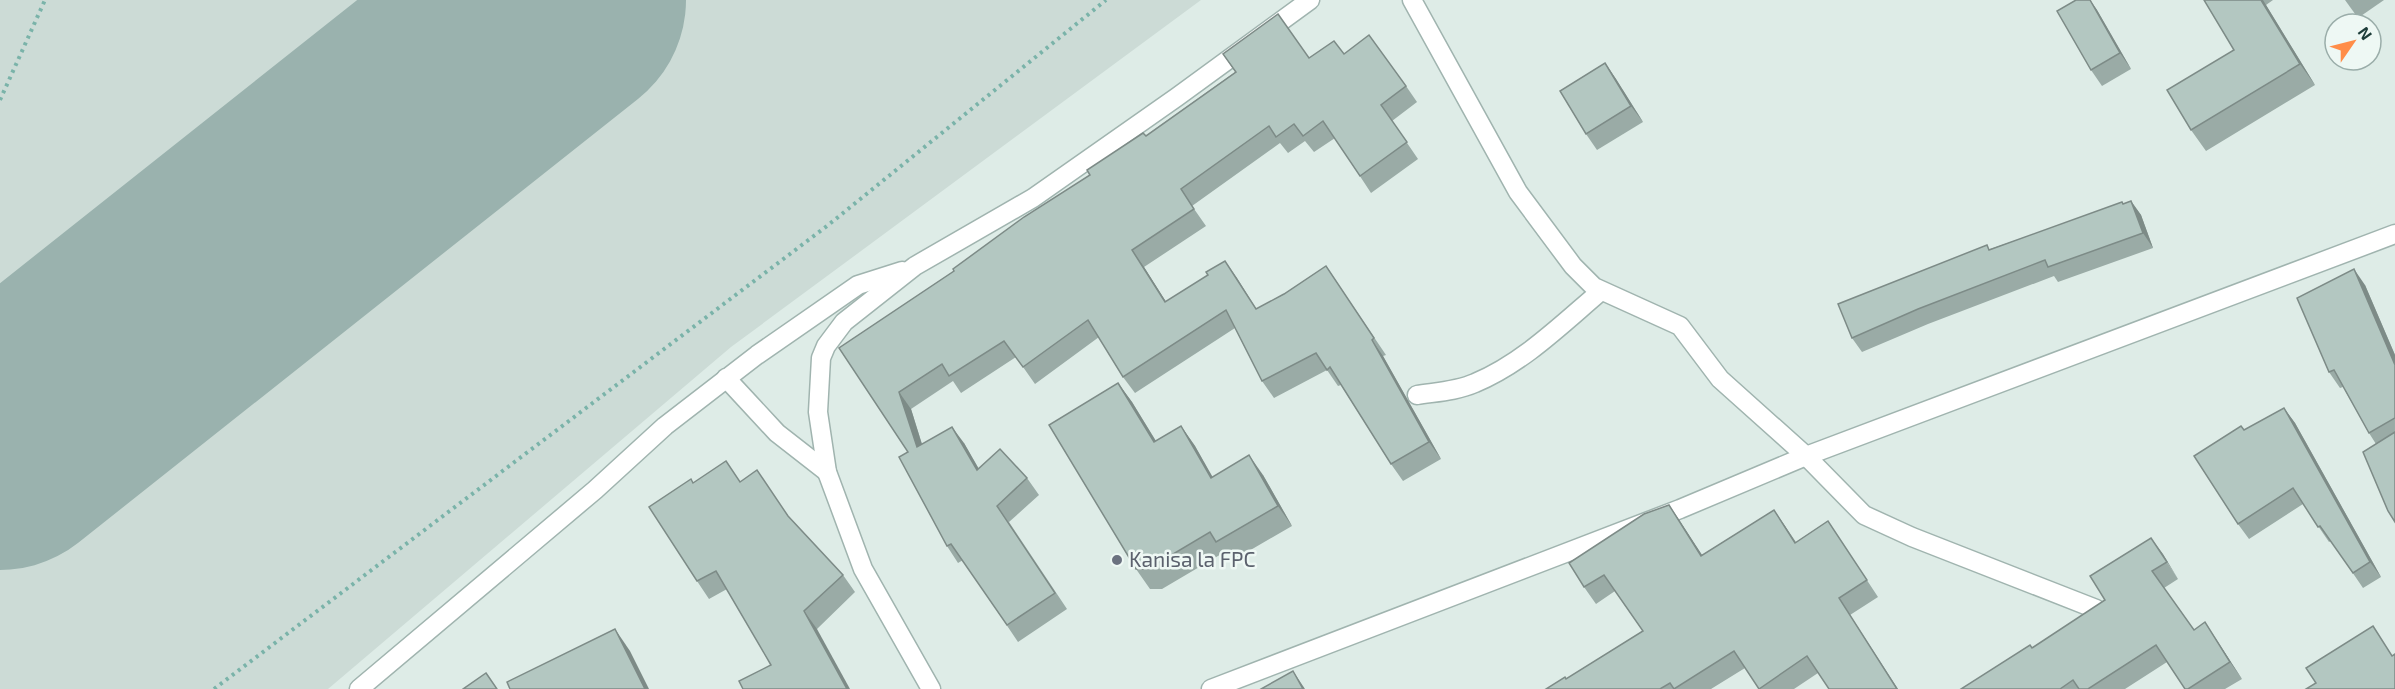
<svg xmlns="http://www.w3.org/2000/svg" width="2395" height="689" viewBox="0 0 2395 689" font-family="'Exo 2',sans-serif">
<style>
.built{fill:#ccdbd6}
.lines{fill:none;stroke-linecap:round;stroke-linejoin:round}
.runway{stroke:#9ab2ae;stroke-width:252}
.street-casing{stroke:#a0b4af;stroke-width:21}
.path{stroke:#7ab3a9;stroke-width:4;stroke-dasharray:3 4.5;stroke-linecap:butt}
.street{stroke:#fff;stroke-width:18}
.wall{fill:#9aaba6}
.shaded-wall{fill:#7d8b87}
.building{fill:#b3c7c1;stroke:#7d8b87;stroke-width:1.5}
.worship-dot{fill:#6b7280;stroke:#eef8f4;stroke-width:2}
.labels{text-anchor:middle;stroke-width:5;stroke-linejoin:round;paint-order:stroke}
.worship-label{font-size:21px;fill:#5b616d;stroke:#eef8f4;text-anchor:start}
</style>
<rect width="100%" height="100%" fill="#deece7"/>
<polygon class="built" points="0,0 1201,0 731,347 328,689 0,689"/>
<g class="lines">
<polyline class="runway" points="0,444 560,0"/>
<g class="street-casing">
<g id="street">
<polyline points="1412,0 1518,192 1573,266 1594,287 1680,326 1720,379 1806,456 1864,515 1912,537 2096,609"/>
<polyline points="726,378 777,433 827,472"/>
<path d="M1417,395C1436,392 1457,391 1475,383C1523,363 1562,324 1601,291"/>
<polyline points="359,689 595,490 665,426 757,355 858,285 902,271"/>
<polyline points="931,689 863,569 827,472 818,412 821,358 826,346 844,322 915,266 1033,198 1177,97 1310,0"/>
<polyline points="1211,689 1680,509 1806,456 2395,234"/>
</g>
</g>
<g class="path">
<polyline points="0,100 45,0"/>
<polyline points="214,689 827,226 1106,0"/>
</g>
<use href="#street" class="street"/>
</g>
<g class="wall">
<polygon points="2076,0 2090,0 2097,10 2131,69 2102,86 2091,70"/>
<polygon points="2204,0 2273,0 2266,5 2315,85 2206,151 2191,130 2234,50"/>
<polygon points="2345,0 2384,0 2358,18"/>
<polygon points="1223,54 1309,58 1344,54 1406,86 1417,102 1392,121 1418,159 1371,193 1335,138 1314,152 1305,141 1288,153 1280,143 1192,206 1206,226 1144,267 1166,302 1208,275 1225,261 1256,309 1284,294 1326,266 1386,355 1383,356 1441,459 1403,481 1391,464 1341,385 1338,386 1327,370 1274,398 1262,381 1235,328 1135,393 1123,377 1099,337 1035,384 1016,357 961,393 953,381 911,409 922,444 964,443 979,469 1027,478 1039,495 1009,522 1067,609 1018,642 963,560 958,563 947,546 908,452 839,348 954,271 1235,72"/>
<polygon points="1605,63 1616,79 1643,122 1597,150 1586,134"/>
<polygon points="2131,201 2141,215 2153,248 2058,282 2054,276 1928,324 1862,352 1852,338 1990,249"/>
<polygon points="2365,285 2395,355 2395,522 2376,444 2369,433 2343,387 2340,388 2329,372"/>
<polygon points="1118,383 1132,402 1156,441 1181,426 1195,446 1212,477 1263,475 1292,526 1230,562 1223,553 1162,589 1150,589 1136,569"/>
<polygon points="2284,408 2295,423 2381,577 2363,588 2331,541 2329,542 2303,504 2249,539 2238,524 2244,430"/>
<polygon points="740,481 790,518 843,575 855,592 817,629 771,665 727,589 709,599 697,581 693,483"/>
<polygon points="1669,505 1702,555 1774,510 1796,542 1828,521 1878,597 1850,615 1818,673 1794,689 1759,689 1745,668 1711,689 1546,689 1566,679 1643,631 1615,591 1596,604 1584,587"/>
<polygon points="2151,538 2178,579 2164,588 2194,630 2216,639 2242,679 2225,689 2185,689 2167,662 2125,689 1961,689 2032,648 2105,600"/>
</g>
<g class="shaded-wall">
<polygon points="2090,0 2097,10 2131,69 2120,53"/>
<polygon points="2261,0 2263,0 2266,5 2315,85 2300,64"/>
<polygon points="1605,63 1616,79 1643,122 1631,106"/>
<polygon points="2131,201 2141,215 2153,248 2143,233"/>
<polygon points="1132,250 1144,267 1177,319 1165,302"/>
<polygon points="1225,261 1237,278 1267,326 1256,309"/>
<polygon points="2354,269 2365,285 2395,355 2395,365"/>
<polygon points="1372,340 1383,356 1441,459 1429,442"/>
<polygon points="1118,383 1132,402 1168,461 1154,442"/>
<polygon points="899,392 911,409 928,464 917,447"/>
<polygon points="2284,408 2295,423 2381,577 2370,562"/>
<polygon points="1181,426 1195,446 1224,497 1211,478"/>
<polygon points="952,427 964,443 989,487 977,470"/>
<polygon points="1249,455 1263,475 1292,526 1278,506"/>
<polygon points="1669,505 1680,521 1713,572 1701,556"/>
<polygon points="1774,510 1785,526 1806,559 1795,543"/>
<polygon points="2151,538 2163,554 2178,579 2167,562"/>
<polygon points="1839,598 1850,615 1898,689 1897,689"/>
<polygon points="804,611 817,629 850,689 847,689"/>
<polygon points="2205,622 2216,639 2242,679 2230,662"/>
<polygon points="615,629 630,651 649,689 645,689"/>
<polygon points="1293,671 1305,689 1303,689"/>
</g>
<g class="building">
<polygon points="2076,0 2090,0 2120,53 2091,70 2057,11"/>
<polygon points="2204,0 2261,0 2300,64 2191,130 2167,90 2234,50"/>
<polygon points="1278,14 1309,58 1334,41 1344,54 1369,35 1406,86 1381,105 1407,142 1360,176 1323,121 1303,136 1294,124 1276,137 1269,126 1181,189 1194,209 1132,250 1165,302 1208,275 1206,272 1225,261 1256,309 1284,294 1326,266 1374,338 1372,340 1429,442 1391,464 1330,367 1327,370 1316,353 1262,381 1226,310 1123,377 1088,320 1023,367 1004,341 949,376 942,364 899,392 917,447 952,427 977,470 1000,449 1027,478 997,506 1055,593 1007,625 951,544 947,546 899,457 908,452 839,348 954,271 953,269 1024,217 1090,175 1087,170 1143,133 1146,136 1236,72 1223,54"/>
<polygon points="1605,63 1631,106 1586,134 1560,91"/>
<polygon points="2131,201 2143,233 2048,267 2045,260 1918,309 1852,338 1838,304 1987,245 1989,250 2122,202 2123,204"/>
<polygon points="2354,269 2395,365 2395,418 2369,433 2334,370 2329,372 2297,298"/>
<polygon points="1118,383 1154,442 1181,426 1211,478 1249,455 1278,506 1216,542 1210,532 1148,569 1136,569 1049,425"/>
<polygon points="2284,408 2370,562 2353,573 2320,526 2318,527 2293,488 2238,524 2194,456 2241,426 2244,430"/>
<polygon points="2395,432 2395,522 2388,511 2363,452"/>
<polygon points="726,461 740,482 757,470 788,516 843,575 804,611 847,689 743,689 739,681 771,665 716,571 697,581 649,507 691,479 693,483"/>
<polygon points="1669,505 1701,556 1774,510 1795,543 1828,521 1867,580 1839,598 1897,689 1829,689 1807,656 1759,689 1734,651 1674,689 1670,683 1660,689 1546,689 1565,677 1566,679 1643,631 1604,575 1584,587 1569,563 1644,514"/>
<polygon points="2151,538 2167,562 2152,571 2194,630 2205,622 2230,662 2188,689 2185,689 2156,645 2088,689 2079,689 2073,680 2060,689 1961,689 2030,645 2032,648 2105,600 2090,576"/>
<polygon points="2373,626 2392,656 2395,654 2395,689 2306,689 2316,683 2306,668"/>
<polygon points="615,629 645,689 510,689 507,682"/>
<polygon points="1293,671 1303,689 1261,689"/>
<polygon points="486,673 497,689 463,689"/>
</g>
<circle class="worship-dot" cx="1117" cy="560" r="6"/>
<g class="labels">
<g class="worship-label">
<text x="1129" y="567">Kanisa la FPC</text>
</g>
</g>
<g transform="translate(2353 42) rotate(55)"><circle r="28" fill="#eef8f4" stroke="#9aada9" stroke-width="1.5"/>
<path d="M0-4.5L10 22L0 15L-10 22Z" fill="#ff8d48"/>
<text y="-9" font-size="16" font-weight="bold" text-anchor="middle" fill="#1d3d39">N</text>
</g>
</svg>
